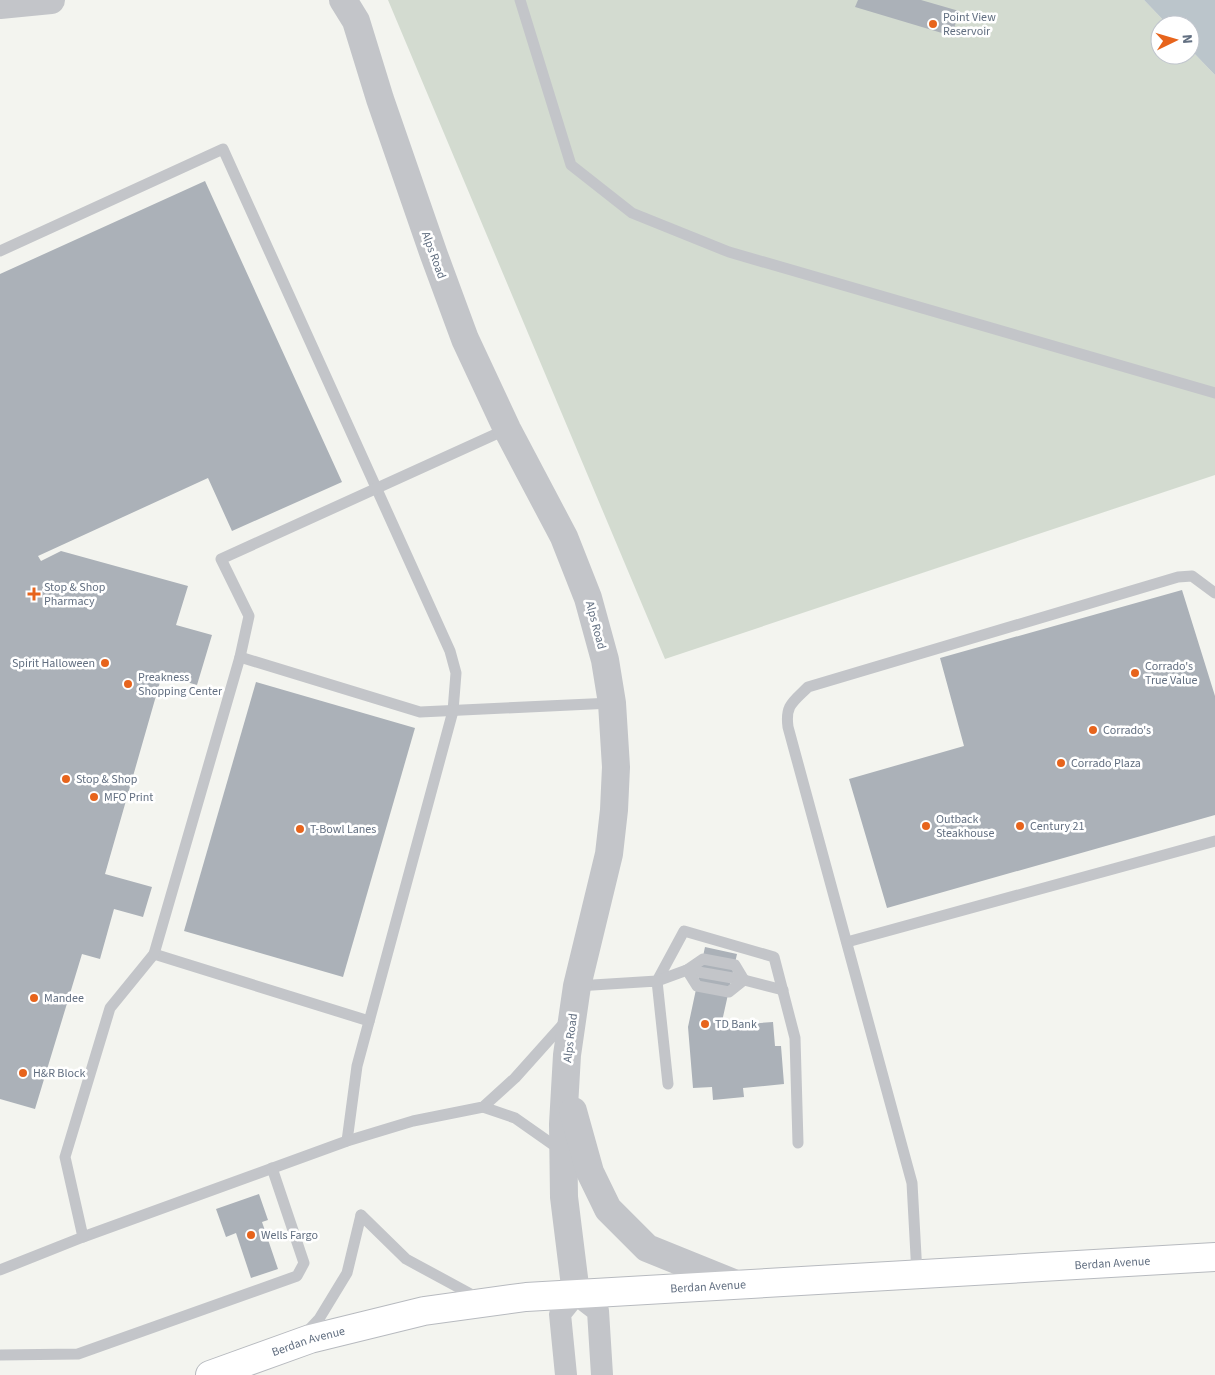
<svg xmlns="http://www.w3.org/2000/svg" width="1215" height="1375" viewBox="0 0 1215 1375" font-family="'Source Sans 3',sans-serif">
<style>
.green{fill:#d3dbd0}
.water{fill:#bbc5cb}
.building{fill:#abb1b8}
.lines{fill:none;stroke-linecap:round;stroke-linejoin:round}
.secondary-casing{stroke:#b7babf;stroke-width:30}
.service{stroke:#c3c5c9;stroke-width:11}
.minor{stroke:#c3c5c9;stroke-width:22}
.tertiary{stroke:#c3c5c9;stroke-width:28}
.secondary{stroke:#fff;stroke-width:28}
.poi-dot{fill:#e7641c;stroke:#fff;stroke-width:2}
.labels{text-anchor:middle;stroke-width:5;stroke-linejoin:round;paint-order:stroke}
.poi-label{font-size:12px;fill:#626f81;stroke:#fff;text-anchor:start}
.street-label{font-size:12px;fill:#626f81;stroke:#fff}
</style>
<rect width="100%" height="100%" fill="#f3f4ef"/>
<polygon class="green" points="388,0 1144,0 1168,25 1160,25 1160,55 1190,55 1190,49 1215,75 1215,475 665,659"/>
<polygon class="water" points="1144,0 1215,0 1215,75 1190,49 1190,25 1168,25"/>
<g class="building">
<polygon points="858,0 921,0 959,11 952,36 855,7"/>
<polygon points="205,181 342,482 232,531 208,478 38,556 41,561 61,551 188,586 176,625 212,635 197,685 162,675 105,874 152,887 143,917 114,909 100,959 82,954 35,1109 0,1099 0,274"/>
<polygon points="1182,590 1215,696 1215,815 887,908 849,779 964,746 940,658"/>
<polygon points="256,682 415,728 343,977 184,931"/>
<polygon points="705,947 737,954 721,1026 773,1022 775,1046 781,1046 784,1084 743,1088 744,1097 713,1100 712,1087 693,1088 688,1027"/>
<polygon points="259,1194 268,1220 262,1222 278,1269 251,1278 236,1233 226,1237 216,1209"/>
</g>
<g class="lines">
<g class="secondary-casing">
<g id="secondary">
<path id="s1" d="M210,1375L310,1339L424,1311L526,1297L1215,1257"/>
</g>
</g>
<g class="service">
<polyline points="520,0 571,165 632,213 729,252 1215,393"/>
<polyline points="0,251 223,149 450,651 456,673 453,711 357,1066 347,1141"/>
<polyline points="240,657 420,712 612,703"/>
<polyline points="847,942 1215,841"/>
<polyline points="154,954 369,1021"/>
<polyline points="687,970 744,980 783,990"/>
<polyline points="687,970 697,986 729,992 744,980"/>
<polyline points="657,981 684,931 774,957 795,1038 798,1143"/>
<polyline points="657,981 687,970 703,959 735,965 744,980"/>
<polyline points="577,986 657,981 668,1084"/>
<polyline points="483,1107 515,1118 562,1151"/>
<polyline points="361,1215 406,1259 478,1298"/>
<polyline points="83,1237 347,1141 413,1121 483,1107 515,1078 566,1021"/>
<polyline points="0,1270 83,1237 65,1157 110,1008 154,954 240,657 249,616 221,559 507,429"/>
<path d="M917,1274L912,1183L788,727C785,705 793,702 808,687L1178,577L1192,576L1215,593"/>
<polyline points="305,1334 319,1319 347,1273 361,1215"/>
<polyline points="0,1355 78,1354 297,1276 304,1263 272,1168"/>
</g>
<polyline class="minor" points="566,1375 560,1314 576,1294 598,1311 602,1375"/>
<g class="tertiary">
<polyline points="343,0 356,21 380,99 434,255 465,339 507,429 564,537 588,598 605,660 612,703 616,767 614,810 609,854 577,986 567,1055 563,1124 564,1197 576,1294"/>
<polyline points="0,5 51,0"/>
<polyline points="573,1111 590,1172 608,1209 647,1248 736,1284"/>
</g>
<use href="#secondary" class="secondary"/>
</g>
<g class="poi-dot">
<circle cx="933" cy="24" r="5"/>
<path d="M31.5 586.5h5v5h5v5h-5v5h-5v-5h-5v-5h5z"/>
<circle cx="105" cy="663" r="5"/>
<circle cx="1135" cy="673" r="5"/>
<circle cx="128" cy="684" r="5"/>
<circle cx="1093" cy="730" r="5"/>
<circle cx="1061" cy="763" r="5"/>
<circle cx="66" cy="779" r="5"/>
<circle cx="94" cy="797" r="5"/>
<circle cx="926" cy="826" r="5"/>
<circle cx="1020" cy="826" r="5"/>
<circle cx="300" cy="829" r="5"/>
<circle cx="34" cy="998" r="5"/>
<circle cx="705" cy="1024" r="5"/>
<circle cx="23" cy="1073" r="5"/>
<circle cx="251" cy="1235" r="5"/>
</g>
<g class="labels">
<g class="poi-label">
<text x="943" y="21">Point View<tspan x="943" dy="14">Reservoir</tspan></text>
<text x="44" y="591">Stop &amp; Shop<tspan x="44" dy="14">Pharmacy</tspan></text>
<text x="95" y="667" text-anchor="end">Spirit Halloween</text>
<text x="1145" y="670">Corrado's<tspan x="1145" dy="14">True Value</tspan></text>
<text x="138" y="681">Preakness<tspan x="138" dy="14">Shopping Center</tspan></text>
<text x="1103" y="734">Corrado's</text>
<text x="1071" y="767">Corrado Plaza</text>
<text x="76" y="783">Stop &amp; Shop</text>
<text x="104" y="801">MFO Print</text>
<text x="936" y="823">Outback<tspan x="936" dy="14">Steakhouse</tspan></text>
<text x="1030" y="830">Century 21</text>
<text x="310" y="833">T-Bowl Lanes</text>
<text x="44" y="1002">Mandee</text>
<text x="715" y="1028">TD Bank</text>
<text x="33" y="1077">H&amp;R Block</text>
<text x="261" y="1239">Wells Fargo</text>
</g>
<g class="street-label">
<text transform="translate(434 255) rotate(70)" y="4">Alps Road</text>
<text transform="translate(596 625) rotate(75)" y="4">Alps Road</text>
<text transform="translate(570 1038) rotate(-83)" y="4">Alps Road</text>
<text dy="4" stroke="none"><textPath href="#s1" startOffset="914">Berdan Avenue</textPath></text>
<text dy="4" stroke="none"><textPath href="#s1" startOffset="509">Berdan Avenue</textPath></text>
<text dy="4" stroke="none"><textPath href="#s1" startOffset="104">Berdan Avenue</textPath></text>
</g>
</g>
<g transform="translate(1175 40) rotate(85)"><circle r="24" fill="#ffffff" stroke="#c0c5cd"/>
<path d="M0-4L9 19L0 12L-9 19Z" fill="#e7641c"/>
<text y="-8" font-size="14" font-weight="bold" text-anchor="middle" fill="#626f81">N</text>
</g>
</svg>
